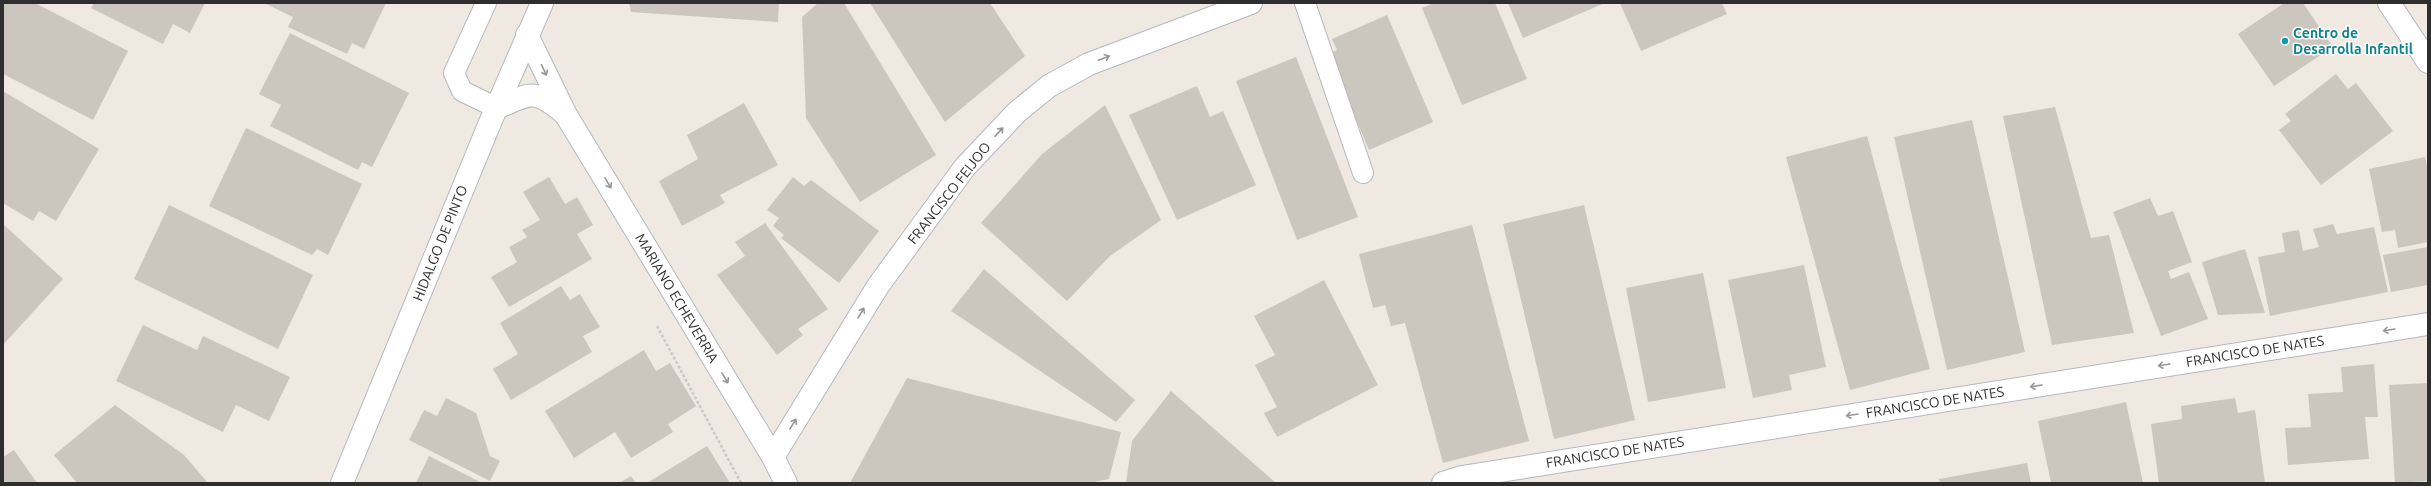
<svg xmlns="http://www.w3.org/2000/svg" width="2431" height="486" viewBox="0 0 2431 486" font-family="Ubuntu,sans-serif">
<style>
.building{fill:#cbc7bf}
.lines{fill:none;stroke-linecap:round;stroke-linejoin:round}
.lane-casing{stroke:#b4b7c1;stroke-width:22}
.street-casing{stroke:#b4b7c1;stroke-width:24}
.path{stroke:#c9c9c9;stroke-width:2.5;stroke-dasharray:3 2;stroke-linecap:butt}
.lane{stroke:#fff;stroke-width:20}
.street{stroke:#fff;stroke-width:22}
.oneway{stroke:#969696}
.culture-dot{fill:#0f9aa8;stroke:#fff;stroke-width:1.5}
.labels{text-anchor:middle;stroke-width:3;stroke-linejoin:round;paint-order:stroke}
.culture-label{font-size:14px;font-weight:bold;fill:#0d838f;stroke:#fff;text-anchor:start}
.street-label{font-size:14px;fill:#2e2e2e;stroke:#fff}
</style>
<rect width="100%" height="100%" fill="#efe9e1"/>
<g class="building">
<polygon points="3,3 35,3 128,51 93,120 3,74"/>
<polygon points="94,3 205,3 190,33 173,24 163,44 91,8"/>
<polygon points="264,3 386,3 364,49 352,43 347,54 288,27 293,17"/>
<polygon points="629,3 779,3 778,22 631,12"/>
<polygon points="818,3 844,3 936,155 860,202 806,118 802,17"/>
<polygon points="870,3 990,3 1025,56 945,122"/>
<polygon points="1434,3 1495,3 1527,79 1462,105 1422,8"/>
<polygon points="1508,3 1605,3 1523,38"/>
<polygon points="1620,3 1722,3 1727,14 1641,51"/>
<polygon points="2284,3 2303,3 2333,47 2274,86 2238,34"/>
<polygon points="1387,15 1433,122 1369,150 1328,54 1337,50 1332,39"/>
<polygon points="290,33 409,93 372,167 362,162 358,170 270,126 281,105 259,94"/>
<polygon points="1296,57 1358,217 1297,240 1236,81"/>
<polygon points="2336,74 2348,89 2356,83 2393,131 2321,185 2279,130 2291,121 2285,114"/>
<polygon points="1197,86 1210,117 1223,111 1256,185 1177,220 1129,115"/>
<polygon points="3,91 99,149 56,221 39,211 33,221 3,203"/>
<polygon points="744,103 778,165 720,195 725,203 682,226 659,181 698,159 687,135"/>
<polygon points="1105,105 1161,220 1110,256 1067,301 981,223 1042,154"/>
<polygon points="2055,107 2091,238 2109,235 2134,333 2052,345 2003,116"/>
<polygon points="1972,120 2025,352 1947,370 1894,137"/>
<polygon points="246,128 362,184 328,255 317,249 312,255 209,206"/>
<polygon points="1867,136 1930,369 1850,390 1786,157"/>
<polygon points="2425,157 2428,170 2428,242 2398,248 2395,230 2382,232 2369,169"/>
<polygon points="549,177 565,204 577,197 593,225 577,234 592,259 509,307 491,277 517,262 509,247 527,237 522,230 540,220 523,192"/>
<polygon points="793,177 804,186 811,180 879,231 839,283 781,238 784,235 773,226 779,218 767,210"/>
<polygon points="2150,198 2158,216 2173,211 2192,262 2168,271 2171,279 2189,272 2208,319 2161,336 2113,212"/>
<polygon points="169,205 313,275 278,349 134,279"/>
<polygon points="1584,205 1635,420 1554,439 1503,224"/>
<polygon points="765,223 828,309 798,329 803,335 777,355 717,275 745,256 735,242"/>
<polygon points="3,224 63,279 3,345"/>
<polygon points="2333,224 2337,234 2374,227 2388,292 2270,316 2258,257 2285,252 2282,233 2299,230 2303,251 2319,247 2313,229"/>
<polygon points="1472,225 1529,441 1443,463 1405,323 1391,326 1385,305 1373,308 1359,254"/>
<polygon points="2428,247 2428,285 2391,292 2383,255"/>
<polygon points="2245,249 2265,313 2218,315 2202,262"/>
<polygon points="1804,265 1826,367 1789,375 1792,390 1753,398 1728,280"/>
<polygon points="984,269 1135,400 1116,422 951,311"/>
<polygon points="1703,273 1726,388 1648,402 1626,288"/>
<polygon points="1324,280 1378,385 1277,437 1264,413 1277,407 1255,365 1275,355 1254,316"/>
<polygon points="561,286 570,300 580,294 600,327 583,336 592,352 511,400 493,369 518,354 500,323"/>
<polygon points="143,325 197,350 203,336 290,377 269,421 236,405 223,432 116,381"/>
<polygon points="644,350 656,371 670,363 696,406 668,424 673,432 631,458 615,432 574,458 545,411"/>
<polygon points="2374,364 2378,417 2365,417 2369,459 2288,465 2285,428 2311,427 2308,394 2343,392 2341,367"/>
<polygon points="907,378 1121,432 1109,479 1089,483 850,483"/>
<polygon points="2428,383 2428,481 2395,483 2389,385"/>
<polygon points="1171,391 1276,483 1126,483 1132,441"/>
<polygon points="446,398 476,413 490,456 500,461 490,481 409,440 424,410 437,416"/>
<polygon points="2235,398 2238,413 2255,410 2265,483 2159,483 2151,424 2182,419 2181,406"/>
<polygon points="2126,402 2143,483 2051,483 2038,421"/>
<polygon points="115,405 184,455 208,483 77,483 54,455"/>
<polygon points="707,446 730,483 647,483"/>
<polygon points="14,450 37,483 3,483 3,457"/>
<polygon points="429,456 482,483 416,483"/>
<polygon points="2027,463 2031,483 1940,483 1939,479"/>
<polygon points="631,476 636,483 619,483"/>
</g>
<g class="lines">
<g class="lane-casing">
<g id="lane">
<polyline points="486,3 454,73 462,91 497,108"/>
<polyline points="1305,3 1363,173"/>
</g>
</g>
<g class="street-casing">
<g id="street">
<polyline points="2389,3 2428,62"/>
<polyline points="527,35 566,115 773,457 786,483"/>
<path d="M497,108C531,93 534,88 564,113"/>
<polyline points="773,457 878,286 965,167 1017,112 1049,86 1089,64 1251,3"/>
<polyline points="342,483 489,125 542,3"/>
<polyline points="1443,483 1462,477 2428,324"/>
</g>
</g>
<polyline class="path" points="657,326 741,483"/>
<use href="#lane" class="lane"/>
<use href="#street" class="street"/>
</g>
<defs><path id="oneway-shaft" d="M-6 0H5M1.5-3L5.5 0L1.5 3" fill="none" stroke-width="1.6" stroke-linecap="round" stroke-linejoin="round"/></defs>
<g class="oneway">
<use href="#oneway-shaft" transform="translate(1104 58) rotate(-21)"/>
<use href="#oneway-shaft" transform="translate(544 70) rotate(64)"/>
<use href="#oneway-shaft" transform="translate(999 132) rotate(-47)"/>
<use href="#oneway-shaft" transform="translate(608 183) rotate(59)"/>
<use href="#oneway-shaft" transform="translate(861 313) rotate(-59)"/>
<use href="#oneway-shaft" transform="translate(2389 330) rotate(171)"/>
<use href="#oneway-shaft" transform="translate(2164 365) rotate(171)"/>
<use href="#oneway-shaft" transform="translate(725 378) rotate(59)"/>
<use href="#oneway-shaft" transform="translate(2036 386) rotate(171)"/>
<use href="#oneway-shaft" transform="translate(1852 415) rotate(171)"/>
<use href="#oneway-shaft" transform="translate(793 424) rotate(-58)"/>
</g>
<circle class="culture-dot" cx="2285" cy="41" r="4"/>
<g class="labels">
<g class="culture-label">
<text x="2293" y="38">Centro de<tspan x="2293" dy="16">Desarrolla Infantil</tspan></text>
</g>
<g class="street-label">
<text transform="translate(949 193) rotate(-52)" y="5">FRANCISCO FEIJOO</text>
<text transform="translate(440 243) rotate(-68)" y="5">HIDALGO DE PINTO</text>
<text transform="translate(677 298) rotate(59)" y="5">MARIANO ECHEVERRIA</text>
<text transform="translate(2255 351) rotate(-9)" y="5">FRANCISCO DE NATES</text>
<text transform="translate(1935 402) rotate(-9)" y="5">FRANCISCO DE NATES</text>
<text transform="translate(1615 452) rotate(-9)" y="5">FRANCISCO DE NATES</text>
</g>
</g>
<rect width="2431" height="486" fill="none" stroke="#2e2e2e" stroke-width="8"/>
</svg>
